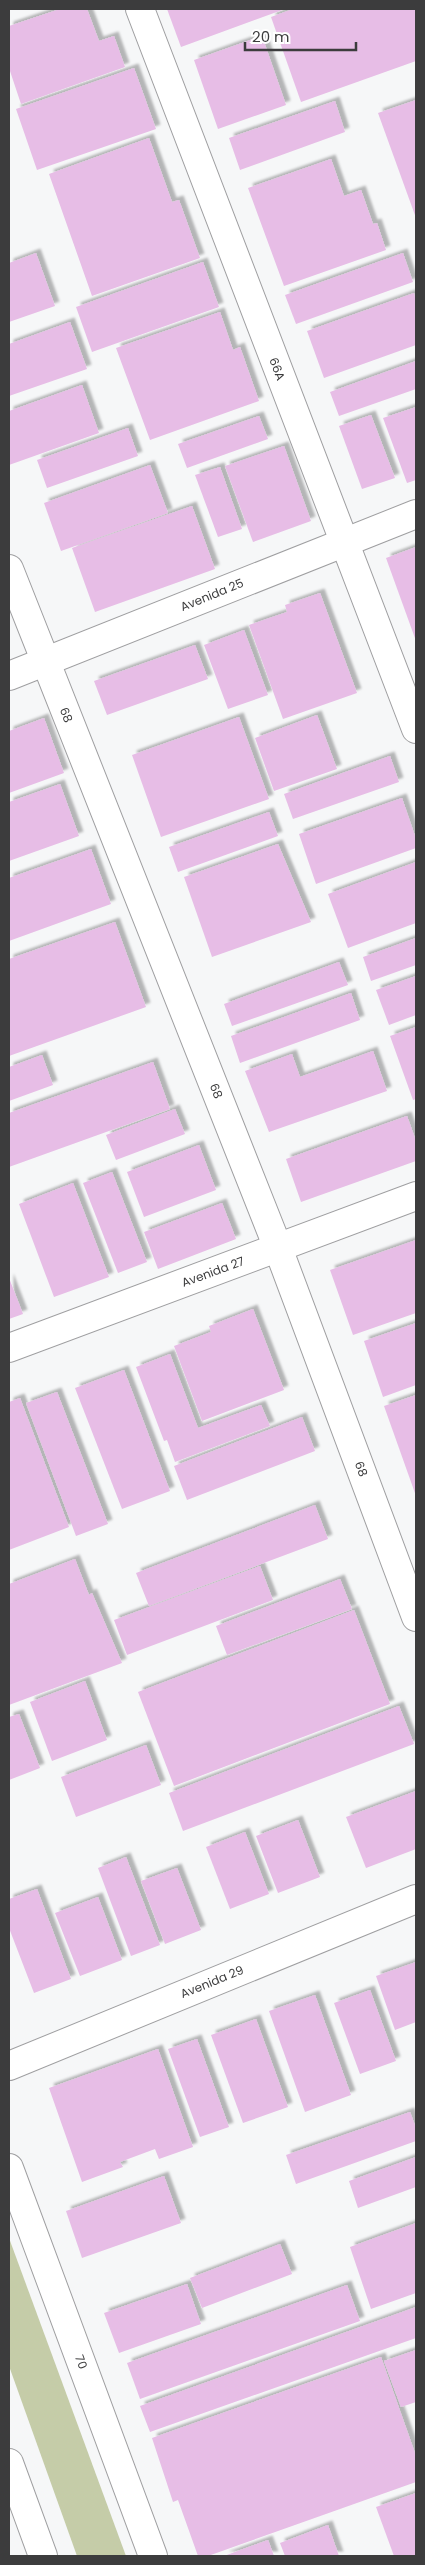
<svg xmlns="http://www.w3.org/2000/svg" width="425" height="2565" viewBox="0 0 425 2565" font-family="Poppins,sans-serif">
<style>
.green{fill:#c5cca8}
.building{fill:#e7bde6;filter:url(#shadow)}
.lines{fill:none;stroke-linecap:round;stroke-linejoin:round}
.minor-casing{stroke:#9f9fa1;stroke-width:30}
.tertiary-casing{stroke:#9f9fa1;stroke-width:30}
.secondary-casing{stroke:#9f9fa1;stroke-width:30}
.minor{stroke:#fff;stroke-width:28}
.tertiary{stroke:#fff;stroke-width:28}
.secondary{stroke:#fff;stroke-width:28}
.labels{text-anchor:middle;stroke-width:4;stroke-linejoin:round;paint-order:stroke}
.street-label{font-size:12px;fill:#3c3c3d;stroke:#fff}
</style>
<defs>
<filter id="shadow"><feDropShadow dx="4.5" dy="-4.5" stdDeviation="1" flood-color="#0004"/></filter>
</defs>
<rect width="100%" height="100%" fill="#f6f7f8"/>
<polygon class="green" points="9,2238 126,2556 77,2556 9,2366"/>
<g class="building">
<polygon points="60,9 87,9 99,41 114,36 125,67 21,104 9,68 9,26"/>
<polygon points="167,9 285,9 181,47"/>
<polygon points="293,9 416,9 416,61 301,102 271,17"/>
<polygon points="262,36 286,105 218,129 194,60"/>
<polygon points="134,68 156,129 37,170 16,109"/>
<polygon points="416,100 416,218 378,113"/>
<polygon points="335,101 345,132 240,170 229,138"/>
<polygon points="149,138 172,202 179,200 200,258 92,296 49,174"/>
<polygon points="331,159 344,196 361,190 373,224 377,223 386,250 284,286 248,188"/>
<polygon points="36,253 55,306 9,322 9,263"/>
<polygon points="403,253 413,282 296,324 285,295"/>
<polygon points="203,262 219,307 92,352 76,307"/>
<polygon points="414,293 416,301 416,345 324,378 307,331"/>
<polygon points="220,312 233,350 240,347 259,401 150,440 116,348"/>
<polygon points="70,322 87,369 9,396 9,344"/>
<polygon points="416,361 416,389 339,416 330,392"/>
<polygon points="82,385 99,433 9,465 9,411"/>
<polygon points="416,407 416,480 407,483 383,418"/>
<polygon points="371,415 395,478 362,489 339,426"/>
<polygon points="259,416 268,439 187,468 178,444"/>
<polygon points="128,428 138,456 47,488 37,460"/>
<polygon points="284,446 311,521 253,542 225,466"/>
<polygon points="150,465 168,513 61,551 44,503"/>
<polygon points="220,467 242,529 218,537 195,475"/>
<polygon points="192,506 215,569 95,612 72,548"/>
<polygon points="416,547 416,641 386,558"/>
<polygon points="320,593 357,693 283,719 249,625 287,612 285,605"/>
<polygon points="244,630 268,695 228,709 204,645"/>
<polygon points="195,645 208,679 107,715 94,681"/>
<polygon points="317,715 337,769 274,791 255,738"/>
<polygon points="239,717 269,799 161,837 132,755"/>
<polygon points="44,718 64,773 9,793 9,731"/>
<polygon points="390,756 399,782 293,819 284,794"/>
<polygon points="60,784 79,836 9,861 9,802"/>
<polygon points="402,798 416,839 416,848 316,884 299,834"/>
<polygon points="269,812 278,836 178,872 169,847"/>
<polygon points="278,844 311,922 212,957 184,877"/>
<polygon points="91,849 111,904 9,941 9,878"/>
<polygon points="416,862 416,923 348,948 328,894"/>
<polygon points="115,922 146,1007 9,1056 9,959"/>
<polygon points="416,938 416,965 371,981 363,957"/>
<polygon points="339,962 348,985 232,1026 224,1004"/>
<polygon points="416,976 416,1015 389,1025 376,990"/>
<polygon points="351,993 360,1020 240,1063 231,1036"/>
<polygon points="416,1027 416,1099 413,1100 390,1036"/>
<polygon points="373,1051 387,1091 269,1132 245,1071 292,1054 300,1077"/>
<polygon points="42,1055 53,1085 9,1101 9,1067"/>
<polygon points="153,1062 170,1109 9,1167 9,1113"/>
<polygon points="175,1109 185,1134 116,1160 106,1135"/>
<polygon points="407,1116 416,1141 416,1161 301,1202 286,1159"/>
<polygon points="199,1145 216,1190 144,1217 127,1172"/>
<polygon points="112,1172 147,1262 118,1273 83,1183"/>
<polygon points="73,1183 109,1277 54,1297 19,1204"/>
<polygon points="222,1203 236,1239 158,1269 144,1232"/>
<polygon points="416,1240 416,1313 353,1335 330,1270"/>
<polygon points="9,1278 23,1314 9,1319"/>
<polygon points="253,1309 284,1390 202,1421 174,1346 211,1332 209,1326"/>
<polygon points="416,1323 416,1385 383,1397 364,1341"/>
<polygon points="170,1354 198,1428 261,1405 270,1426 175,1462 167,1440 164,1441 136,1367"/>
<polygon points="124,1370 170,1491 122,1509 75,1388"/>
<polygon points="57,1392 108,1524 76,1536 26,1403"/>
<polygon points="416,1395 416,1496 384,1406"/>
<polygon points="20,1398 69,1527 9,1550 9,1402"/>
<polygon points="302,1417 315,1451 187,1500 174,1466"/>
<polygon points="315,1505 328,1539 149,1606 136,1573"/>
<polygon points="75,1559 89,1595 92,1593 122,1663 9,1705 9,1584"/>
<polygon points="260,1566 273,1600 127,1655 114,1620"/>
<polygon points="340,1579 352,1609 227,1655 216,1626"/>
<polygon points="354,1610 390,1704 174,1786 138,1692"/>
<polygon points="85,1681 107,1740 52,1761 30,1702"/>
<polygon points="399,1706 414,1744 183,1831 169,1793"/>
<polygon points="19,1714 40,1768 9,1780 9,1717"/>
<polygon points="146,1745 161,1785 76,1817 61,1777"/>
<polygon points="416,1791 416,1849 366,1868 346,1817"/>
<polygon points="298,1820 320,1877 278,1893 256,1836"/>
<polygon points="245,1832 269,1894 230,1909 206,1847"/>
<polygon points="126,1857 160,1945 131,1956 98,1868"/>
<polygon points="177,1868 201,1930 165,1944 141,1881"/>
<polygon points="37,1889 71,1979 34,1993 9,1928 9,1899"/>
<polygon points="98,1897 122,1960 80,1976 55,1913"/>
<polygon points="416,1962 416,2022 395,2030 376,1976"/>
<polygon points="370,1990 396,2061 360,2074 334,2003"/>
<polygon points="315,1995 351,2095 305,2112 269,2011"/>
<polygon points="256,2019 288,2107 243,2123 211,2035"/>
<polygon points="197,2039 229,2127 200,2137 168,2049"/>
<polygon points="158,2049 193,2147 159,2159 155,2149 120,2162 123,2167 82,2182 49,2088"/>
<polygon points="410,2112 416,2128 416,2141 296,2184 286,2155"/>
<polygon points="416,2157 416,2187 358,2208 349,2181"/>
<polygon points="164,2176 181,2223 82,2258 66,2211"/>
<polygon points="416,2223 416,2293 371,2309 350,2247"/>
<polygon points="280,2244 292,2274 202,2308 190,2278"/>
<polygon points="187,2284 201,2324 119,2353 104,2313"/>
<polygon points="347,2285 360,2321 140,2399 127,2363"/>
<polygon points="416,2307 416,2338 150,2432 140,2406"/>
<polygon points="416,2350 416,2402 401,2407 384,2361"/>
<polygon points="381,2357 416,2456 416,2482 208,2556 198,2556 178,2500 173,2502 152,2438"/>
<polygon points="416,2493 416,2556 394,2556 376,2507"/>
<polygon points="328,2525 339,2556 285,2556 280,2543"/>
<polygon points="268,2540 274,2556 224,2556"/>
</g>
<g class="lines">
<g class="minor-casing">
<g id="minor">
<polyline points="140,9 416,729"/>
<polyline points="9,569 278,1248 416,1617"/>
<polyline points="9,676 416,514"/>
<polyline points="9,1348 416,1196"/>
</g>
</g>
<g class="tertiary-casing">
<polyline id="tertiary" points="9,2066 416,1899"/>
</g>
<g class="secondary-casing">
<g id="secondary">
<polyline points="9,2168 153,2556"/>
<polyline points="9,2463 43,2556"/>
</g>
</g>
<use href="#minor" class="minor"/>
<use href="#tertiary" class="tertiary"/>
<use href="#secondary" class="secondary"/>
</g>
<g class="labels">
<g class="street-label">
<text transform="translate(277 369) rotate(69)" y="4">66A</text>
<text transform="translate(212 595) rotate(-22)" y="4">Avenida 25</text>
<text transform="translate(66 715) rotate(68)" y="4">68</text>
<text transform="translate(216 1091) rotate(68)" y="4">68</text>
<text transform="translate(213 1272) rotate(-20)" y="4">Avenida 27</text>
<text transform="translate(361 1469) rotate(69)" y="4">68</text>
<text transform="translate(212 1982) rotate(-22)" y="4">Avenida 29</text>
<text transform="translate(81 2362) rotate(70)" y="4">70</text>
</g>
</g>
<rect width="425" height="2565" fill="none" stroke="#3c3c3d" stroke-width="20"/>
<path d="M245 42v8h111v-8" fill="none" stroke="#3c3c3d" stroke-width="2.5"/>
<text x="252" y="42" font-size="15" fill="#3c3c3d" stroke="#ffffff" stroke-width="4" paint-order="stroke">20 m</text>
</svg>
